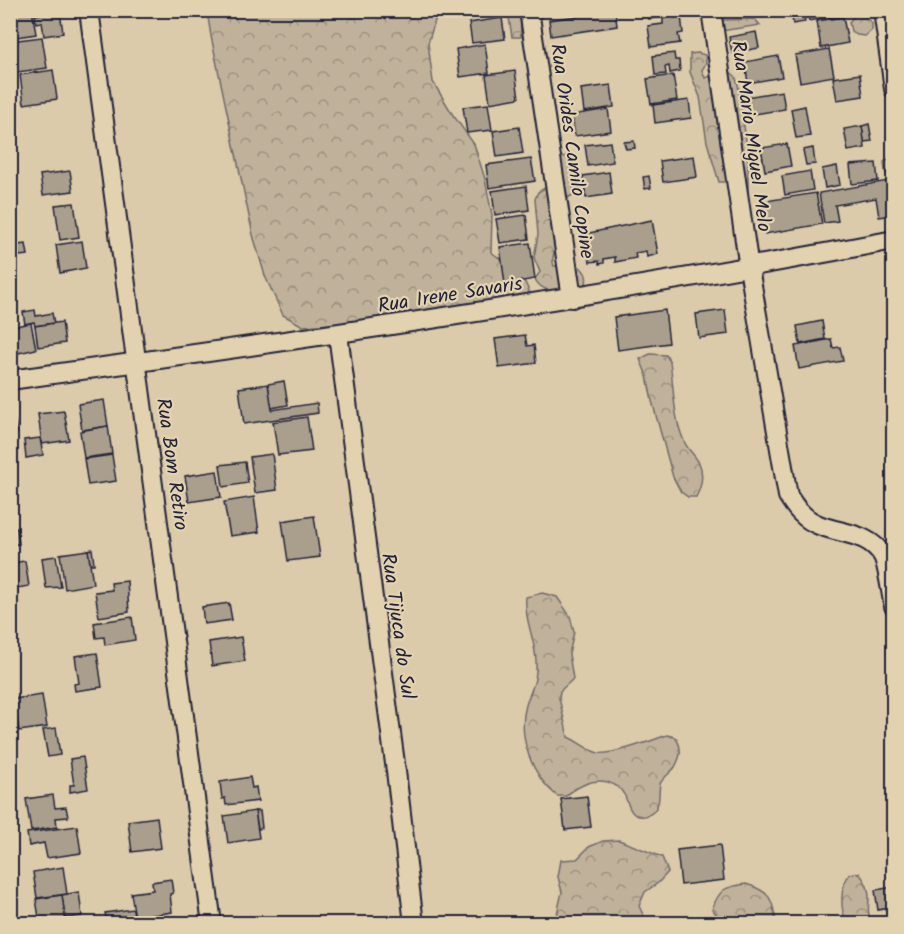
<svg xmlns="http://www.w3.org/2000/svg" width="904" height="934" viewBox="0 0 904 934" font-family="Kalam,sans-serif">
<style>
.forest{fill:url(#forest-crowns);stroke:#716a6a;stroke-width:1.5}
.building{fill:#aa9f8d;stroke:#22223b;stroke-width:1.5}
.lines{fill:none;stroke-linecap:round;stroke-linejoin:round}
.minor-casing{stroke:#22223b;stroke-width:22}
.minor{stroke:#e3d2af;stroke-width:18}
.labels{text-anchor:middle;stroke-width:4.5;stroke-linejoin:round;paint-order:stroke}
.street-label{font-size:20px;fill:#22223b;stroke:#e3d2af}
</style>
<defs>
<pattern id="forest-crowns" width="20" height="18" patternUnits="userSpaceOnUse" patternTransform="scale(1.5)"><rect width="20" height="18" fill="#c0b29a"/><path d="M2 6a3 3 0 1 1 6 0M12 15a3 3 0 1 1 6 0" fill="none" stroke="#9c907f"/></pattern>
</defs>
<rect width="100%" height="100%" fill="#dbcbaa"/>
<filter id="ink" filterUnits="userSpaceOnUse"><feTurbulence type="fractalNoise" baseFrequency=".0167" numOctaves="2"/><feDisplacementMap in="SourceGraphic" scale="12" xChannelSelector="R" yChannelSelector="G"/><feConvolveMatrix kernelMatrix="1 2 1 2 8 2 1 2 1" color-interpolation-filters="sRGB"/></filter>
<g filter="url(#ink)">
<g class="forest">
<polygon points="207,11 438,11 428,43 433,82 453,115 474,144 485,179 492,215 491,252 521,274 530,293 500,301 387,320 303,326 283,315 265,276 253,235 211,36"/>
<polygon points="508,11 520,11 521,37 512,37"/>
<polygon points="700,11 717,11 723,20 755,19 760,25 721,31 704,17"/>
<polygon points="859,11 872,11 866,18 872,23 872,30 865,36 857,35 851,31 849,22"/>
<polygon points="698,53 705,55 706,63 702,70 705,78 728,70 735,76 738,84 748,154 748,203 719,114 717,121 729,174 727,182 719,182 707,142 700,97 690,72 690,54"/>
<path d="M567,156L573,179L574,194C563,201 549,211 551,224C552,230 555,237 555,243C556,253 550,257 554,266H579C587,273 588,278 585,288C570,293 543,296 535,279L540,272L534,258L538,234L535,199L538,192L553,183L557,158Z"/>
<polygon points="891,158 893,159 893,179 889,179 885,171 884,162"/>
<path d="M650,354L666,355L670,362C674,388 673,417 684,441C688,452 699,457 701,469C703,479 701,488 696,497H688L681,492L673,477L652,401L647,376L640,359Z"/>
<path d="M542,593L557,597L570,616L574,632L569,654L573,679L560,691L559,698L568,737C579,742 587,750 598,753C609,756 654,740 667,735L675,737C683,748 681,756 675,767C671,773 663,777 660,784C658,794 661,803 654,811C649,816 639,819 633,813C629,809 627,801 625,796C617,781 600,778 585,784C577,788 572,790 566,796H557C532,776 517,737 526,705C532,685 537,684 536,661C535,639 524,619 526,597Z"/>
<polygon points="619,840 662,857 668,872 658,883 645,892 639,906 647,923 555,923 562,892 558,877 561,860 577,859 589,847 603,841"/>
<path d="M859,873C878,896 862,906 872,923H848C839,911 840,885 850,874Z"/>
<path d="M746,884C770,891 773,899 776,923H724L712,909C720,888 725,887 746,884Z"/>
</g>
<g class="building">
<polygon points="10,10 32,10 36,34 10,38"/>
<polygon points="592,10 615,10 617,26 551,36 549,20 592,14"/>
<polygon points="648,10 671,10 672,16 649,19"/>
<polygon points="791,10 803,10 805,22 793,24"/>
<polygon points="807,10 842,10 843,15 809,21"/>
<polygon points="60,11 63,33 44,36 42,22 36,23 35,15"/>
<polygon points="681,16 683,33 678,34 680,43 651,47 648,26 663,24 663,18"/>
<polygon points="843,17 848,43 821,48 817,21"/>
<polygon points="502,18 505,39 472,43 469,23"/>
<polygon points="756,32 759,48 732,53 729,37"/>
<polygon points="42,37 47,68 10,73 10,41"/>
<polygon points="485,44 489,73 460,77 456,49"/>
<polygon points="829,49 834,76 800,82 795,55"/>
<polygon points="674,53 675,60 679,60 680,71 670,73 669,66 665,67 666,74 655,75 653,56"/>
<polygon points="778,56 782,77 748,83 745,62"/>
<polygon points="53,70 57,99 24,104 20,75"/>
<polygon points="515,71 519,98 490,103 486,75"/>
<polygon points="860,74 863,96 837,100 833,78"/>
<polygon points="673,75 677,100 651,104 647,79"/>
<polygon points="611,85 614,107 584,112 581,89"/>
<polygon points="782,91 785,109 749,115 746,97"/>
<polygon points="689,100 691,118 655,123 653,105"/>
<polygon points="488,104 492,130 467,133 463,107"/>
<polygon points="805,106 810,136 796,138 791,109"/>
<polygon points="608,109 611,131 575,136 572,115"/>
<polygon points="869,124 872,141 864,142 862,126"/>
<polygon points="862,126 865,148 848,151 844,129"/>
<polygon points="519,127 523,153 497,157 493,131"/>
<polygon points="634,141 635,148 626,149 624,142"/>
<polygon points="610,142 613,162 588,166 585,145"/>
<polygon points="787,144 791,166 765,171 761,148"/>
<polygon points="813,148 815,164 806,165 803,150"/>
<polygon points="694,156 697,177 663,182 660,161"/>
<polygon points="531,159 535,181 489,188 486,165"/>
<polygon points="876,163 878,181 852,184 850,165"/>
<polygon points="837,166 840,185 825,188 822,169"/>
<polygon points="70,171 73,191 43,195 40,175"/>
<polygon points="810,171 813,190 785,195 782,176"/>
<polygon points="609,172 612,194 586,198 583,176"/>
<polygon points="649,176 651,188 645,189 643,177"/>
<polygon points="888,181 894,215 879,217 876,198 835,205 838,221 824,223 819,193"/>
<polygon points="526,186 529,210 495,215 492,191"/>
<polygon points="816,193 822,224 765,234 759,202"/>
<polygon points="74,203 79,237 60,240 55,205"/>
<polygon points="11,212 15,243 10,243 10,213"/>
<polygon points="526,215 529,239 500,243 496,219"/>
<polygon points="652,220 658,254 647,257 646,251 635,253 636,258 615,262 615,257 604,259 604,263 599,264 599,261 590,262 584,234"/>
<polygon points="82,241 86,268 60,273 56,245"/>
<polygon points="530,243 535,279 505,284 500,247"/>
<polygon points="26,244 28,255 19,256 17,245"/>
<polygon points="35,310 36,316 52,313 54,323 35,326 34,322 25,324 23,312"/>
<polygon points="665,310 669,343 618,350 614,317"/>
<polygon points="725,310 728,334 699,338 696,314"/>
<polygon points="822,321 825,339 800,344 797,326"/>
<polygon points="62,322 65,343 38,347 35,326"/>
<polygon points="31,323 36,349 10,355 10,327"/>
<polygon points="525,335 527,346 534,345 536,363 499,368 495,339"/>
<polygon points="831,339 833,348 840,347 843,361 799,369 795,346"/>
<polygon points="284,381 288,405 271,408 268,384"/>
<polygon points="268,384 272,410 317,403 318,413 244,424 239,388"/>
<polygon points="104,400 108,426 82,430 78,404"/>
<polygon points="64,411 69,440 42,444 38,414"/>
<polygon points="307,417 312,451 278,455 273,422"/>
<polygon points="15,421 17,434 12,435 11,422"/>
<polygon points="10,422 14,447 10,447"/>
<polygon points="108,426 112,454 84,458 80,431"/>
<polygon points="40,438 43,455 26,458 24,440"/>
<polygon points="272,454 277,490 255,493 250,457"/>
<polygon points="112,455 116,481 88,485 84,459"/>
<polygon points="10,460 16,488 10,489"/>
<polygon points="245,462 248,483 223,487 220,465"/>
<polygon points="217,471 221,497 189,502 185,476"/>
<polygon points="254,497 259,532 230,536 224,502"/>
<polygon points="314,516 320,557 288,561 282,521"/>
<polygon points="17,528 19,544 10,545 10,529"/>
<polygon points="92,549 94,564 90,564 88,550"/>
<polygon points="88,550 93,584 65,589 60,554"/>
<polygon points="56,556 61,587 46,588 42,558"/>
<polygon points="25,561 29,586 17,588 18,596 10,597 10,563"/>
<polygon points="127,581 129,612 99,617 95,592 112,590 111,583"/>
<polygon points="229,603 232,620 204,624 202,607"/>
<polygon points="132,617 135,640 105,645 104,637 96,638 94,623"/>
<polygon points="241,637 245,661 212,666 209,642"/>
<polygon points="97,653 102,687 75,691 74,684 79,683 75,656"/>
<polygon points="42,695 47,727 19,731 14,699"/>
<polygon points="56,728 60,755 48,757 43,730"/>
<polygon points="83,757 88,789 70,792 70,785 74,785 70,759"/>
<polygon points="250,777 252,788 256,787 258,801 226,805 225,798 222,799 220,782"/>
<polygon points="53,795 55,808 66,807 68,817 56,818 57,827 31,831 26,799"/>
<polygon points="587,796 591,827 565,830 561,799"/>
<polygon points="255,811 260,811 262,828 258,829"/>
<polygon points="255,811 259,838 228,843 224,816"/>
<polygon points="157,817 161,848 132,852 128,821"/>
<polygon points="77,826 81,853 47,858 44,843 29,846 27,833"/>
<polygon points="720,845 724,880 681,885 677,850"/>
<polygon points="63,867 67,894 37,898 33,872"/>
<polygon points="171,879 173,893 170,894 172,912 135,918 131,893 153,890 152,882"/>
<polygon points="894,887 894,907 878,910 875,890"/>
<polygon points="79,892 82,916 65,918 62,895"/>
<polygon points="62,895 66,924 40,924 36,899"/>
<polygon points="133,909 134,918 107,922 105,913"/>
</g>
<g class="lines">
<g class="minor-casing">
<g id="minor">
<polyline points="89,10 212,924"/>
<polyline points="529,10 572,298"/>
<path d="M711,10L749,268L788,496C792,502 796,509 802,514C824,537 866,526 883,556C888,566 891,594 894,606"/>
<polyline points="883,10 894,89"/>
<polyline points="338,334 396,771 414,924"/>
<path d="M10,380C306,339 601,296 894,240"/>
</g>
</g>
<use href="#minor" class="minor"/>
</g>
</g>
<g class="labels">
<g class="street-label">
<text transform="translate(752 136) rotate(82)" y="7">Rua Mario Miguel Melo</text>
<text transform="translate(573 151) rotate(82)" y="7">Rua Orides Camilo Copine</text>
<text transform="translate(450 294) rotate(-9)" y="7">Rua Irene Savaris</text>
<text transform="translate(173 464) rotate(82)" y="7">Rua Bom Retiro</text>
<text transform="translate(399 626) rotate(82)" y="7">Rua Tijuca do Sul</text>
</g>
</g>
<rect width="904" height="934" fill="none" stroke="#e3d2af" stroke-width="36"/>
<rect x="18" y="18" width="868" height="898" fill="none" stroke="#22223b" stroke-width="2" filter="url(#ink)"/>
</svg>
